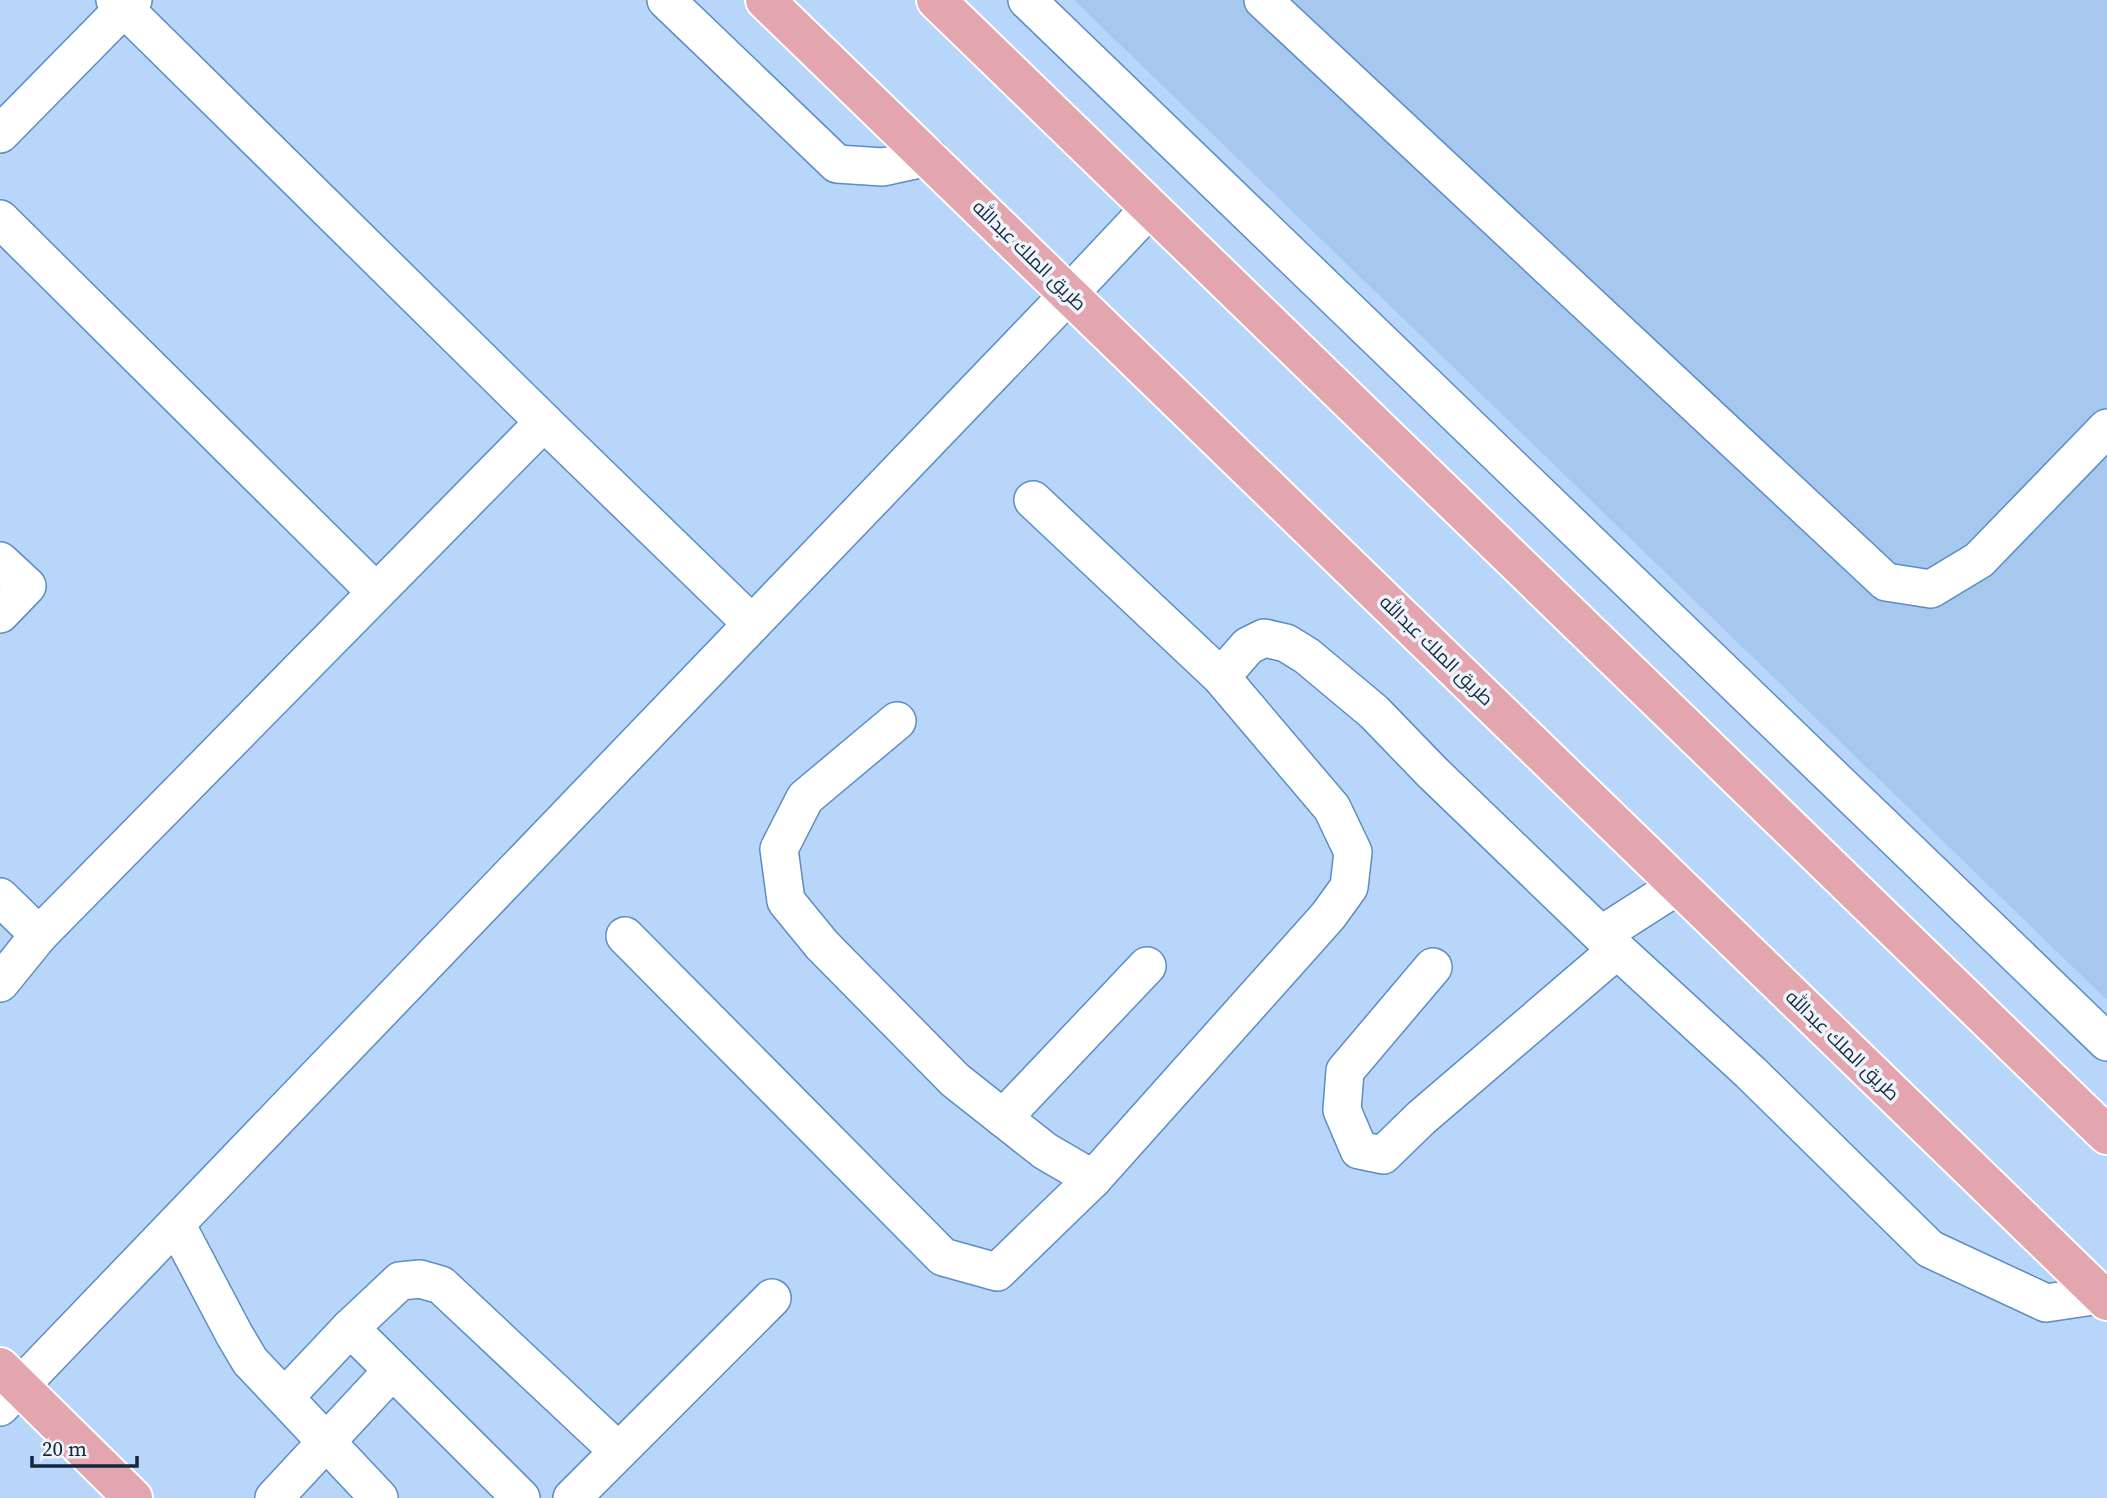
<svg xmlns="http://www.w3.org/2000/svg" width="2107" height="1498" viewBox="0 0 2107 1498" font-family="'Source Serif 4',Cairo,serif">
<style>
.built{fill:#a7c8ee}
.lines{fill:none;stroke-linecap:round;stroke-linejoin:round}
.minor-casing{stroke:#5c8cc4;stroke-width:40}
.major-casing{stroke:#fff;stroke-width:42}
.minor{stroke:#fff;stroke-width:37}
.major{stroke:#e3a6ae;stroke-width:38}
.labels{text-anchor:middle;stroke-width:7;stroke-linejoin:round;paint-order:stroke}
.street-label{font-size:19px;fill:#13273e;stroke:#eff4fb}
</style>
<rect width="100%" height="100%" fill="#b8d6fa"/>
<polygon class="built" points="1074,0 2107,0 2107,1000"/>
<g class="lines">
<g class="minor-casing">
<g id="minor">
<polyline points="133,0 124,8 544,422"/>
<polyline points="666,0 837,164 883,167 929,157"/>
<polyline points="1027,0 2107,1042"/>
<polyline points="1263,0 1886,582 1931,589 1979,560 2107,428"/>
<polyline points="0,134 124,8 115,0"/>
<polyline points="0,219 376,592"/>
<polyline points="1033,500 1221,677"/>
<polyline points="0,561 27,586 0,614"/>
<polyline points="897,721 805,798 779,849 786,901 822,945 955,1080 1045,1151 1093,1179"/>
<polyline points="0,897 39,935"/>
<polyline points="1601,935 1751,1073 1930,1249 2046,1303 2100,1295"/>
<polyline points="625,936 943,1257 997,1272 1093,1179 1328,916 1349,887 1353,852 1332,808 1221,677 1248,646 1264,638 1286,643 1307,656 1374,712 1432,772 1601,935 1679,885"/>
<polyline points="1433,967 1345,1071 1342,1110 1359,1150 1383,1155 1421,1118 1617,950"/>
<polyline points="0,983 39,935 544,422 752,624"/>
<polyline points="1003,1118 1147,966"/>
<polyline points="176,1224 234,1334 250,1361 379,1498"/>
<polyline points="350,1328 521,1498"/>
<polyline points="285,1397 350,1328 400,1281 420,1279 441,1285 618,1451"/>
<polyline points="0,1407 1070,293 1150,208"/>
<polyline points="274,1498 392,1371"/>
<polyline points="572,1498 772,1298"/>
</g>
</g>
<g class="major-casing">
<g id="major">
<polyline points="765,0 2107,1301"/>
<polyline points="936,0 2107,1135"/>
<polyline points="0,1367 133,1498"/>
</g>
</g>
<use href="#minor" class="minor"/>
<use href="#major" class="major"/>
</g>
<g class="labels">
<g class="street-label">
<text transform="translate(1030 255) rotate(44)" y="7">طريق الملك عبدالله</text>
<text transform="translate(1437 650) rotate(44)" y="7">طريق الملك عبدالله</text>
<text transform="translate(1843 1045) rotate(44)" y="7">طريق الملك عبدالله</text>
</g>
</g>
<path d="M32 1456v10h105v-10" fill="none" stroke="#13273e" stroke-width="3.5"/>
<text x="42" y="1456" font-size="21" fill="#13273e" stroke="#eff4fb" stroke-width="5" paint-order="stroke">20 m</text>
</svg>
